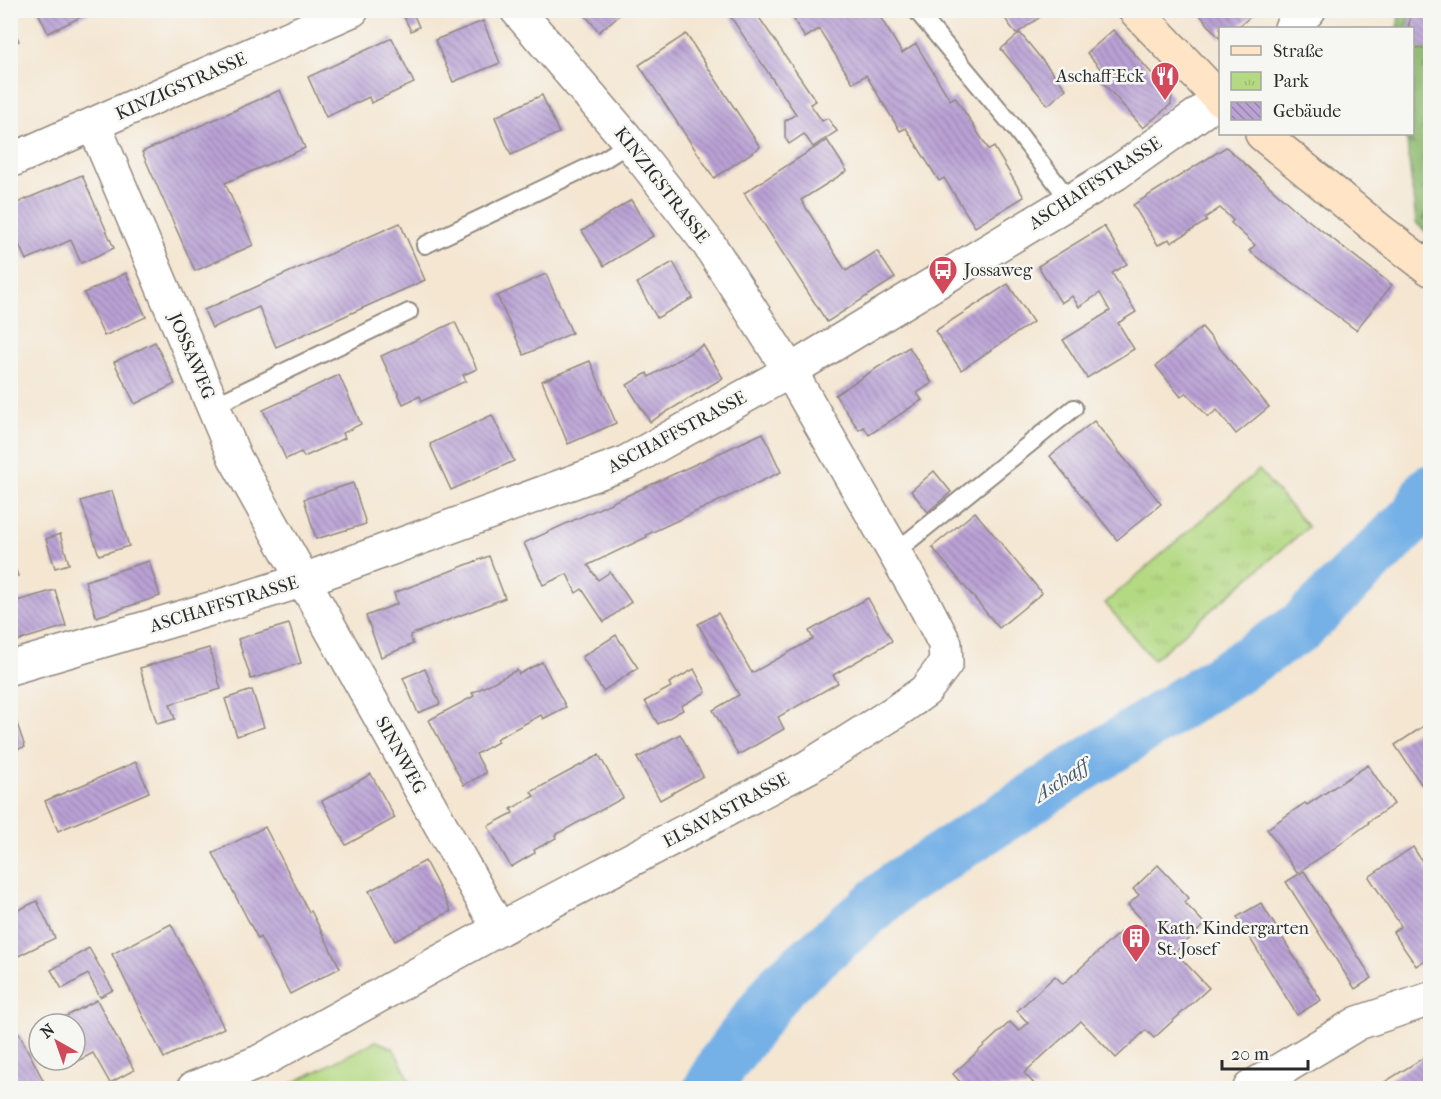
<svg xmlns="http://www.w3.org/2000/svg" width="1441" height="1099" viewBox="0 0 1441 1099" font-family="'IM FELL French Canon',serif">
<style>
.grass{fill:#b4d983;stroke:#708257;stroke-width:1.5}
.forest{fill:url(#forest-firs);stroke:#5d724e;stroke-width:1.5}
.park{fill:url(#park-tufts);stroke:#708257;stroke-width:1.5}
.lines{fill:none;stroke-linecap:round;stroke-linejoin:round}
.river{stroke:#74b0e6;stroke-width:51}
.building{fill:url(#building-back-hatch)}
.lane-casing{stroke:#90887e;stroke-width:20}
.street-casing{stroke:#90887e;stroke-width:36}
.secondary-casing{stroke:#90887e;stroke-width:36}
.lane{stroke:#fff;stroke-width:16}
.street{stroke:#fff;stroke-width:33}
.secondary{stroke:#ffe4c6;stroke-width:33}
.labels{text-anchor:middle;stroke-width:5;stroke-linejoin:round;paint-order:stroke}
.poi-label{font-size:18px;fill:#2b2b2b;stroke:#f6f6f2;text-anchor:start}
.street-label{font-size:18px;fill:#2b2b2b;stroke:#f6f6f2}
.water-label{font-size:20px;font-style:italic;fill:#455a6c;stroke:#f6f6f2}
</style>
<defs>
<pattern id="forest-firs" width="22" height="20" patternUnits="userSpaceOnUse" patternTransform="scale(1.5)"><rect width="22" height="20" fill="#8fb971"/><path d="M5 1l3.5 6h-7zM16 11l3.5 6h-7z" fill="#75975d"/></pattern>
<pattern id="park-tufts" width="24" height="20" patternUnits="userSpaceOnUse" patternTransform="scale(1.5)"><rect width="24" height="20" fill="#b4d983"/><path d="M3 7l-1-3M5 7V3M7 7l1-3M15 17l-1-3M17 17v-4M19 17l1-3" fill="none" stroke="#9bba71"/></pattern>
<pattern id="building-back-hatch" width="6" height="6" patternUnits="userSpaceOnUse" patternTransform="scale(1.5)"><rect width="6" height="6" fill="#baa2d5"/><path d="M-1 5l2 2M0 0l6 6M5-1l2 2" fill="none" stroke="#9784ad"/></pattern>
</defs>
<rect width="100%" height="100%" fill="#f6f6f2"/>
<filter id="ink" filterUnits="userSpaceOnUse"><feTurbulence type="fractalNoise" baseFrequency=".0167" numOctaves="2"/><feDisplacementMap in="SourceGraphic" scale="12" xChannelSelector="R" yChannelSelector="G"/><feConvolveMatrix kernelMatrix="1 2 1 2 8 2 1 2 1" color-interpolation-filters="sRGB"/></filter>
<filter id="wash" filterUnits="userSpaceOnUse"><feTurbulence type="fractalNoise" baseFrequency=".008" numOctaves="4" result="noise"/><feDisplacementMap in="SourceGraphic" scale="24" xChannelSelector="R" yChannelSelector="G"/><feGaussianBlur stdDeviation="1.35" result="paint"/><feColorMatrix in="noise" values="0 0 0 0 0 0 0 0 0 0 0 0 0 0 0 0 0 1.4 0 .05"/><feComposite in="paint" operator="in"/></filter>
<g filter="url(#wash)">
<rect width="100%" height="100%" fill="#f4e6d1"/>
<polygon class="grass" points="376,1041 393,1048 414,1088 283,1088"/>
<polygon class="forest" points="1399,11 1430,11 1430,235 1416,223 1406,134 1412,134 1412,28 1398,28"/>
<polygon class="park" points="1259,470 1308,527 1153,660 1105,603"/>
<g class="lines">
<polyline class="river" points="709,1088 723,1063 782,985 899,884 1301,627 1415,516 1430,490"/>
</g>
<g id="blocks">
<g class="building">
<polygon points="37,10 95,10 48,33"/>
<polygon points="581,10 625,10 599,32"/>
<polygon points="726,10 754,10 816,101 810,104 822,121 828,118 837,131 813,147 804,134 789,144 785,138 785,121 796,114"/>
<polygon points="788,10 876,10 902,53 916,44 950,100 955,97 989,150 994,147 1024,197 975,227 944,178 939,181 906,128 900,131 866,75 853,83 819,29 805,38"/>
<polygon points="999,10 1050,10 1016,34"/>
<polygon points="1196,10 1258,10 1237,28 1220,28 1220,39"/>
<polygon points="1412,10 1430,13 1430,50 1412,47 1412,28 1408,28"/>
<polygon points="413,13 419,27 411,31 404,17"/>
<polygon points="483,21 500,63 453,82 435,40"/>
<polygon points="10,22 19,41 10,45"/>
<polygon points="1113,30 1172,96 1171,104 1143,128 1099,78 1104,73 1087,53"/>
<polygon points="1020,33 1066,89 1048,105 1001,49"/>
<polygon points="686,34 760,147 714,178 639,65"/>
<polygon points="392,38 414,83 371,103 369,97 326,117 308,77"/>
<polygon points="280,90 305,148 225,183 253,245 195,271 142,152"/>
<polygon points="542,95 559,133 511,155 495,117"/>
<polygon points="827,140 847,171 801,200 846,271 877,251 895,278 827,322 744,193"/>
<polygon points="1226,147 1299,213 1392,285 1356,330 1249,251 1255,245 1231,223 1233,220 1220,208 1205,218 1207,221 1171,243 1169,239 1158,245 1133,205"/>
<polygon points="82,175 114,248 81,263 71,240 26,260 10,225 10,206"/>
<polygon points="631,200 653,236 604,266 582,231"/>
<polygon points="400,223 425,280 276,347 259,307 212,328 204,310"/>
<polygon points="1104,226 1127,264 1112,273 1136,312 1118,323 1134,349 1087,378 1063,340 1110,311 1100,293 1079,307 1072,296 1061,303 1038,266"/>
<polygon points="673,262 693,298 657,318 637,283"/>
<polygon points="126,273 146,317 104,336 84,293"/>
<polygon points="546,274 572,333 524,355 497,296"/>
<polygon points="1008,284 1033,322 961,370 935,331"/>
<polygon points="455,322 477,369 463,375 466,381 422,401 420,396 403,404 381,356"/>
<polygon points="1202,327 1269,407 1236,434 1217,410 1208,417 1186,392 1181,397 1156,366"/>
<polygon points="155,342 175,384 135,404 114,362"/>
<polygon points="703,345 723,378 650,422 627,385 647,373 649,377"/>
<polygon points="909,347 932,383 917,393 922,400 869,435 864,427 859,430 835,395"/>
<polygon points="590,361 616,423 568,444 542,381"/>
<polygon points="339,375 361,424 343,433 345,438 304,457 301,452 286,459 263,410"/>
<polygon points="492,415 514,461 451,490 430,444"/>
<polygon points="1094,421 1161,504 1117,540 1050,456"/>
<polygon points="763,433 781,472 646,535 647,537 588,565 598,580 610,572 631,602 604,622 582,589 576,593 567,574 543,585 524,543"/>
<polygon points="934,471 951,492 928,512 911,491"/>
<polygon points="353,483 366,524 316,539 304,499"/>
<polygon points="112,491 129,546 99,555 81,501"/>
<polygon points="975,512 1042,593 999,628 932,547"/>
<polygon points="60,534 69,564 55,568 46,539"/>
<polygon points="10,552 18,576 10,578"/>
<polygon points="489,556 505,598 410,635 413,644 381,657 366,616 397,604 394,593"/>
<polygon points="149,561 160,596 96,617 85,581"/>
<polygon points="55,590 66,626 10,643 10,603"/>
<polygon points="868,598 892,641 833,675 838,683 778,717 784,729 738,755 713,710 739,695 698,624 718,613 752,673 813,639 809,631"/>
<polygon points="289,624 301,663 251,679 238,639"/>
<polygon points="616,635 638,668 603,691 582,657"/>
<polygon points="209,648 221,689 170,704 175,719 157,724 140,668"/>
<polygon points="542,662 566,707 543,719 541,715 496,739 498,742 476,754 486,773 464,785 429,720 474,696 472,693 517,670 519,674"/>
<polygon points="425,669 440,704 418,713 403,678"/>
<polygon points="694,669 706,692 681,706 683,710 658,724 645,701 671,687 669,683"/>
<polygon points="252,690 264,727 237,736 225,699"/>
<polygon points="10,703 25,747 10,751"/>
<polygon points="1430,722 1430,778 1421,784 1395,745"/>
<polygon points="680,734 703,776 660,800 637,758"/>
<polygon points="599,755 623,798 555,835 556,838 534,850 535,853 511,867 488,826 513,813 511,809 534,796 531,792"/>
<polygon points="136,762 149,792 58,831 45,801"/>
<polygon points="1368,765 1394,804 1368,822 1369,823 1336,847 1297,873 1267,829 1305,803 1307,805"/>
<polygon points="371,774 395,818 346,845 322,801"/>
<polygon points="265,827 309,912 311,911 340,968 290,994 260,937 258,939 213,853"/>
<polygon points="1413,847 1430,874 1430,957 1416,966 1393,932 1401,926 1369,877"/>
<polygon points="425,861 451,911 395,941 369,891"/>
<polygon points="1158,865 1189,898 1184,902 1205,924 1175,952 1209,988 1154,1038 1146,1030 1116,1058 1081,1021 1024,1073 1038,1088 957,1088 962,1084 953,1074 1010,1022 1019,1031 1028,1023 1017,1011 1055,976 1063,984 1120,932 1128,940 1146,924 1128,905 1139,895 1133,889"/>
<polygon points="1304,871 1372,978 1355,989 1286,882"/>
<polygon points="37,901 55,938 10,960 10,914"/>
<polygon points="1261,903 1321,1000 1297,1015 1237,917"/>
<polygon points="171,924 224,1028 164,1058 112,954"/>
<polygon points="89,948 113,990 100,997 88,974 62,989 51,970"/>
<polygon points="97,1000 134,1070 110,1083 93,1053 68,1066 65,1060 75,1060 75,1024 51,1024"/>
<polygon points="19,1033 47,1088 10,1088 10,1037"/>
<polygon points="1430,1052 1430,1088 1375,1088 1420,1060"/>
</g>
</g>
</g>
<g filter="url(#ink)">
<use href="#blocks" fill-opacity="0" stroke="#90887e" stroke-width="1.5"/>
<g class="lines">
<g class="lane-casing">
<g id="lane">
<polyline points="916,10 1013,126 1070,201"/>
<polyline points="425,245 603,160 630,143"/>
<polyline points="213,406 409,312"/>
<polyline points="894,553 1074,408"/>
</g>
</g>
<g class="street-casing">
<g id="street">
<polyline points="1291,28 1309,10"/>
<polyline points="94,125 235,458 499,929"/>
<polyline points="10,161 352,10"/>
<polyline points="10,668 217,607 304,580 625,463 790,371 1115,174 1220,99"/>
<polyline points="194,1088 259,1062 499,929 808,767 895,712 925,691 946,663 945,644 927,609 790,371 708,243 626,138 517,10"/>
<polyline points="1250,1088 1358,1023 1430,999"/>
</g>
</g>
<g class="secondary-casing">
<g id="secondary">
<polyline points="1135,10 1220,99"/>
<polyline points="1262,134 1378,229 1430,269"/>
</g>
</g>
<use href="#lane" class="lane"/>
<use href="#street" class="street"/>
<use href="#secondary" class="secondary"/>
</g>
</g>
<defs>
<g id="restaurant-pin" transform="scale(1.5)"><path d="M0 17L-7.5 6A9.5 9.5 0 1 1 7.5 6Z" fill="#d1495b" stroke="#f6f6f2"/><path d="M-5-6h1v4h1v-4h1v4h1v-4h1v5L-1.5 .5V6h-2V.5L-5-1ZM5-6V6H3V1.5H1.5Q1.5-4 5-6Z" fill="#fff"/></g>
<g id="bus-pin" transform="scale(1.5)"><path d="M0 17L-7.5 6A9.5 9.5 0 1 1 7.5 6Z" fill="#d1495b" stroke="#f6f6f2"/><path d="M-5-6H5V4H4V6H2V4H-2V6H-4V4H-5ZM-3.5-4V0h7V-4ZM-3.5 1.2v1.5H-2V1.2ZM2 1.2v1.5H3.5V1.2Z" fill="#fff"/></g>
<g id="building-pin" transform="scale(1.5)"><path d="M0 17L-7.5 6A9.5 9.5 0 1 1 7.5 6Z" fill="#d1495b" stroke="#f6f6f2"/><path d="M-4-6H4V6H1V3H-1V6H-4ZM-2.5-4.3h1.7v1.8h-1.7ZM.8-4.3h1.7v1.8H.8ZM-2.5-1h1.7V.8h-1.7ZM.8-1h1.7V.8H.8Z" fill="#fff"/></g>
</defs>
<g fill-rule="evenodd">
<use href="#restaurant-pin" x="1165" y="76"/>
<use href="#bus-pin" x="943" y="270"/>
<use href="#building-pin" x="1136" y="938"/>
</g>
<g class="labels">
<g class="poi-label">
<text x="1144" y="82" text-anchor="end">Aschaff-Eck</text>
<text x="964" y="276">Jossaweg</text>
<text x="1157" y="934">Kath. Kindergarten<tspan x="1157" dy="21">St. Josef</tspan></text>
</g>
<g class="street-label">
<text transform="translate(181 86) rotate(-24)" y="6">KINZIGSTRASSE</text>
<text transform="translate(1095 183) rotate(-33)" y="6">ASCHAFFSTRASSE</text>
<text transform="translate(662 185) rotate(52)" y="6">KINZIGSTRASSE</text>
<text transform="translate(192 356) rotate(67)" y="6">JOSSAWEG</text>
<text transform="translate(677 432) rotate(-28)" y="6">ASCHAFFSTRASSE</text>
<text transform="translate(224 604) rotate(-17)" y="6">ASCHAFFSTRASSE</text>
<text transform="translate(401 755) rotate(61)" y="6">SINNWEG</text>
<text transform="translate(726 810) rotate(-28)" y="6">ELSAVASTRASSE</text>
</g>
<g class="water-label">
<text transform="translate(1061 780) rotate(-33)" y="7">Aschaff</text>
</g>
</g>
<rect width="1441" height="1099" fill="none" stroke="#f6f6f2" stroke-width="36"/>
<rect x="1219" y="27" width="195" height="108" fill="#f6f6f2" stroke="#a5a5a2" stroke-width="1.5"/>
<rect x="1231" y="46" width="30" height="9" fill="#ffe4c6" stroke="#a5a5a2" stroke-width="1.5"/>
<text x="1273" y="57" font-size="18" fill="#2b2b2b">Straße</text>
<rect x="1231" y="72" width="30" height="18" fill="url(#park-tufts)" stroke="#a5a5a2" stroke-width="1.5"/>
<text x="1273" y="87" font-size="18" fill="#2b2b2b">Park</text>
<rect x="1231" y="102" width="30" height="18" fill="url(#building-back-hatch)" stroke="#a5a5a2" stroke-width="1.5"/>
<text x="1273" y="117" font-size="18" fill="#2b2b2b">Gebäude</text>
<g transform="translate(57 1042) rotate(320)"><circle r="28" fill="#f6f6f2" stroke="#a5a5a2" stroke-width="1.5"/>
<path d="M0-4.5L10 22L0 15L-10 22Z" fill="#d1495b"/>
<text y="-9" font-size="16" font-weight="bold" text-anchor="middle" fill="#2b2b2b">N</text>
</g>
<path d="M1222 1060v9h86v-9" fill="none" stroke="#2b2b2b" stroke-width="3"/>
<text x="1231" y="1060" font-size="18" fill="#2b2b2b" stroke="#f6f6f2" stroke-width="4.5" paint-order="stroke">20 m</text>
</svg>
